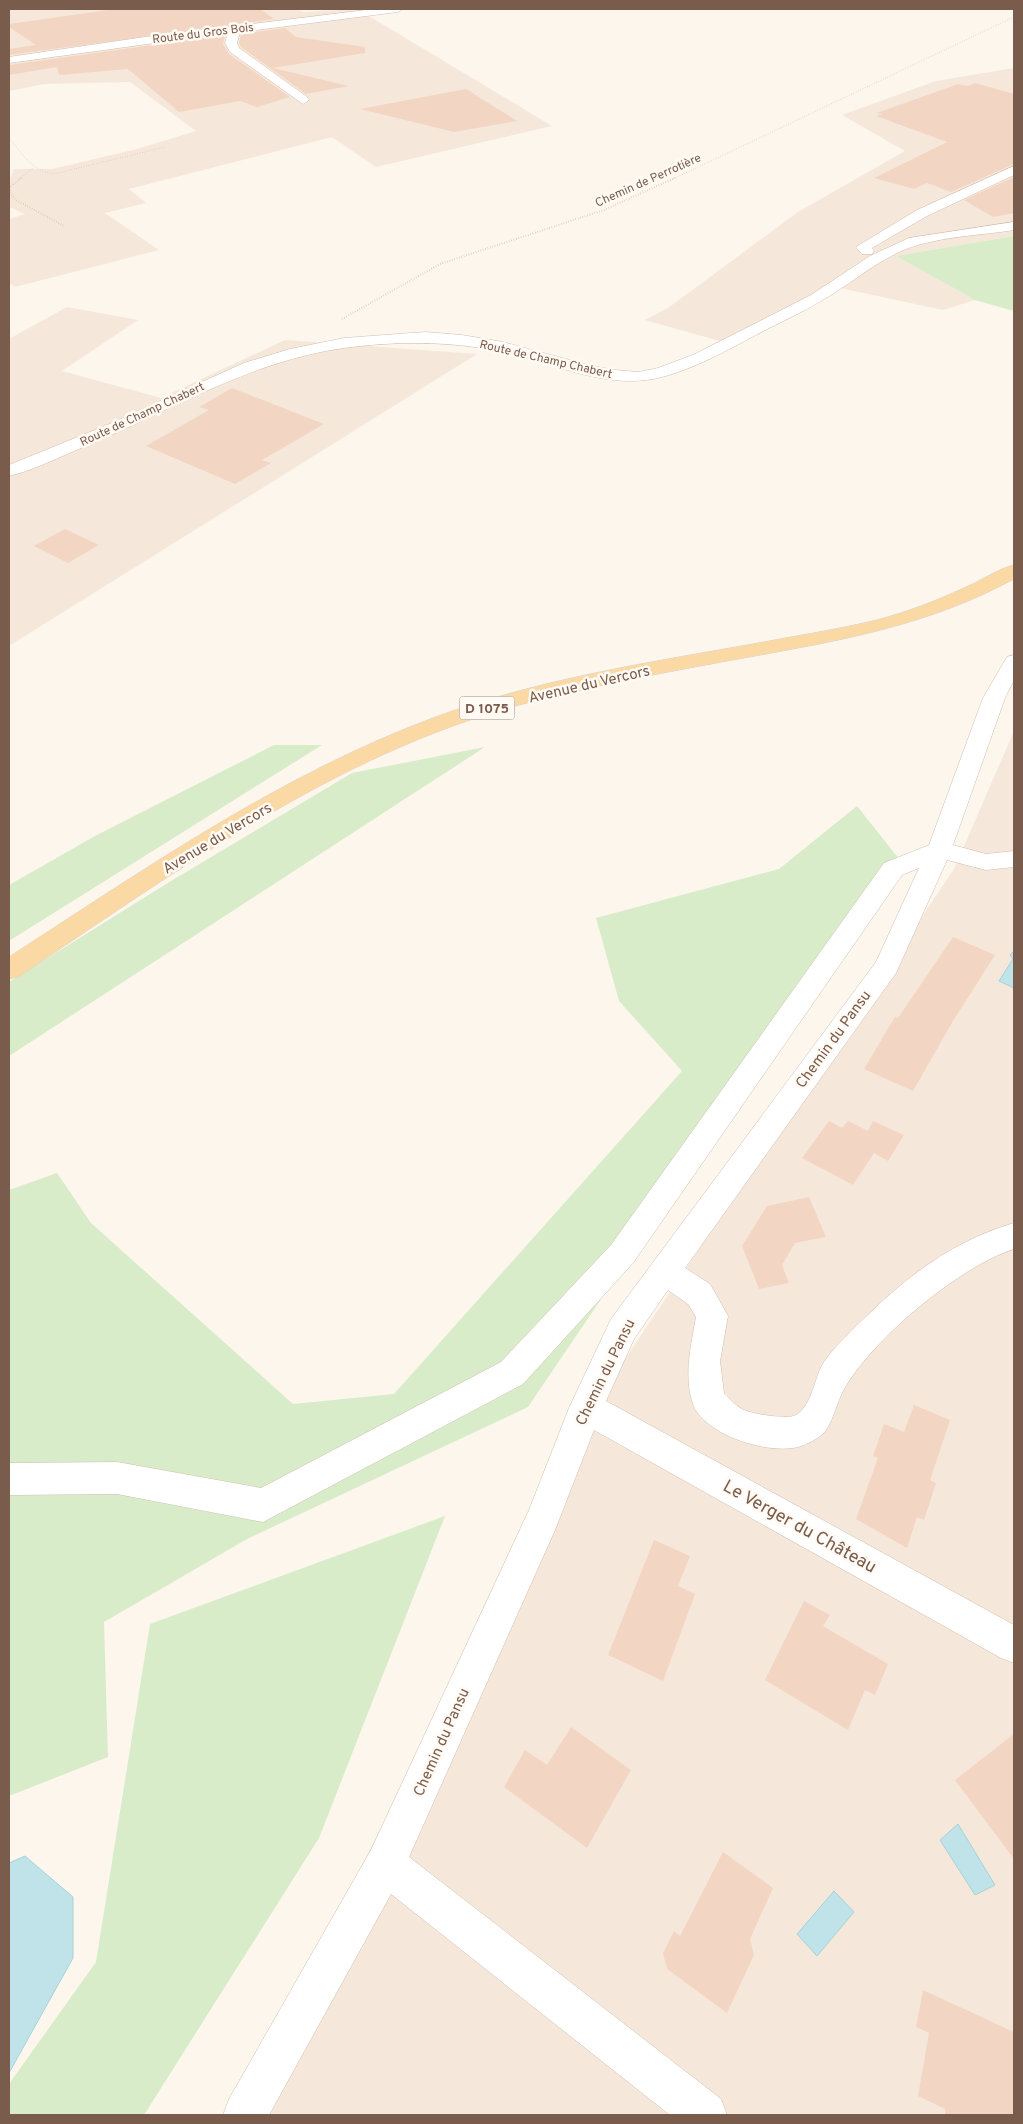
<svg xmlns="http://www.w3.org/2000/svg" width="1023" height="2124" viewBox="0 0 1023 2124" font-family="Overpass,sans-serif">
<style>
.residential{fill:#f5e8da}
.green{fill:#d8ecc9}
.water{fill:#bfe3e8;stroke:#a5d3da}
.building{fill:#f3d5c3}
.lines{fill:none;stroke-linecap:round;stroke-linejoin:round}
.minor-casing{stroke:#d1beb0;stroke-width:1}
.major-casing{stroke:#dad1cd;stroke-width:1}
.path-far1{stroke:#d9b8a5;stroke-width:1;stroke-dasharray:0.5 2;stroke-linecap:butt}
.path{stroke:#d9b8a5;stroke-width:2;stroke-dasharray:0.5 2;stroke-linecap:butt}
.minor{fill:#fff;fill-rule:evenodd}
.major{fill:#fbd9a5;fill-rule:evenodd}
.labels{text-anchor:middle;stroke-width:5;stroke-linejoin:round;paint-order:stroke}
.far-street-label{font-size:12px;fill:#7a5c4d;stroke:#fffaf3}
.shield{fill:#fffaf3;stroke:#a28b7f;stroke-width:1}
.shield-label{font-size:14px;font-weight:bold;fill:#7a5c4d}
.street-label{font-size:15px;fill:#7a5c4d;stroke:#fffaf3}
.near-street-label{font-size:18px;fill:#7a5c4d;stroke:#fffaf3}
</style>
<rect width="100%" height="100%" fill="#fdf6ec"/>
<g class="residential">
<polygon points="9,9 164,9 175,16 210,10 209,9 298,9 303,12 357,9 552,126 376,167 332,137 129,189 146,203 105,213 159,250 15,287 9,283 9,219 25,214 9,207 9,181 14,169 52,169 137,149 196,131 130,82 44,84 9,91"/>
<polygon points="1014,68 1014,236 896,256 975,300 943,310 840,288 734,345 645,320 668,308 798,212 905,151 842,115 936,81"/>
<polygon points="67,307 138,320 62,371 161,398 285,340 477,354 9,646 9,339"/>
<polygon points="1014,731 1014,2115 223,2115 338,1911 615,1374 954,869"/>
</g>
<g class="green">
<polygon points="1014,236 1014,311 975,300 896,256"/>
<polygon points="274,745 322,745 9,941 9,885 95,836"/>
<polygon points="485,747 9,1056 9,982 171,881 352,773"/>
<polygon points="857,806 899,859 528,1407 247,1539 104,1622 108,1757 9,1796 9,1190 57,1173 91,1223 293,1404 394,1394 682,1071 619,1001 596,918 779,869"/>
<polygon points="445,1516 319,1838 144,2115 9,2115 9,2084 96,1962 150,1624"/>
</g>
<g class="water">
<polygon points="1013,952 1014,952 1014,988 999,981 1013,959 1010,955"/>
<polygon points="958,1824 995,1885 975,1895 940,1840"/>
<polygon points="25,1856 73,1897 73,1958 9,2073 9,1863"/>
<polygon points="834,1891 854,1912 817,1956 797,1934"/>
</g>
<g class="building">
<polygon points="115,9 260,9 274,19 9,55 9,49 36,45 9,27 9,24"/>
<polygon points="285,28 296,37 365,47 365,53 273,68 349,86 306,94 241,47 239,43 241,34"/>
<polygon points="225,35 223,44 229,54 290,97 257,107 240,101 179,112 128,69 59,75 57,67 9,75 9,65"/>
<polygon points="975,83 1014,94 1014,164 951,192 927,183 914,189 874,178 947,142 876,116 882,114 877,113 958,84 967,86"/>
<polygon points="466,89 517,121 454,132 360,109"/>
<polygon points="1014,177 1014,213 993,217 964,200"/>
<polygon points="232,388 324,424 262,460 271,463 235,484 146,446 209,410 199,407"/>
<polygon points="65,529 99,545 68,563 34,546"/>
<polygon points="953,937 995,955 953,1021 913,1091 864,1069 895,1017 898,1018"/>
<polygon points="829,1121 842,1128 848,1121 868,1131 873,1121 904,1135 888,1161 874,1153 853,1185 802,1158"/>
<polygon points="809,1197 826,1237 795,1243 782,1265 789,1283 759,1289 742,1246 767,1206"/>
<polygon points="914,1405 950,1420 930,1480 936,1483 924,1520 917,1517 907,1548 856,1519 878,1458 873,1456 884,1424 904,1432"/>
<polygon points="654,1540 690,1556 678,1586 695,1594 663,1681 608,1655"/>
<polygon points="804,1601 830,1615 823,1626 888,1664 875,1695 865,1690 848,1730 765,1680"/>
<polygon points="571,1727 631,1770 587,1848 504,1787 525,1750 547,1765"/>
<polygon points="1014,1734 1014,1859 955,1780"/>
<polygon points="723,1852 773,1888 750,1939 754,1955 727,2013 667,1969 663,1953 674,1931 680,1936"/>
<polygon points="923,1990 1014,2032 1014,2115 945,2115 945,2109 918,2096 929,2033 916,2027"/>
</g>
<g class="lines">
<g class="minor-casing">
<g id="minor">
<polygon points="374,9 403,9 398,12 240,32 237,43 239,48 307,97 309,100 303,104 230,52 225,43 228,33 9,63 9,57 145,37"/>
<polygon points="1014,166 1014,175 927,216 872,248 874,251 872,254 862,254 856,247 917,210"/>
<path d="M1014,222V230C983,235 949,236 918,245C882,255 853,283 821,301C800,314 776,324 754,336C726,351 697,367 666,376C609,393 554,362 499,351C448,341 396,341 344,348C248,361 163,415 74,451C53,460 31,471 9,476V465L112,423L244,363L290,349L344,338L425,332L462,335L503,342L588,365L615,370L638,372L658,368L695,354L811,295L870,256L909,238Z"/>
<path d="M1014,655V680L1005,698L953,845L986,854L1014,851V867L986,870L947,860L896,973L685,1268L710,1284L728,1316L720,1361L724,1393C730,1399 737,1407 744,1410C753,1414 788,1420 796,1415C813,1405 814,1377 824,1362C836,1345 853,1329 868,1315C911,1273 956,1240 1014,1223V1249C960,1266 877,1336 847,1384C837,1399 835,1417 825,1432C817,1439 808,1444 798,1447C768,1455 700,1434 692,1401C684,1374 691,1345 696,1317L688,1304L668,1290L634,1339L606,1401L1014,1625V1663L1001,1658L594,1430L555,1530L409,1857L721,2099L727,2115H670L391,1894L269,2115H223L229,2099L371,1850L529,1510L569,1408L611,1319L876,962L919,868L902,875L633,1263L523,1384L263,1522L117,1494L9,1495V1463L117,1462L261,1488L501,1362L611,1245L884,863L929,845L983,698L1007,657Z"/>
</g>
</g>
<g class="major-casing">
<path id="major" d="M1014,565V579C929,625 843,640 749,657C672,671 595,685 519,705C334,755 176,872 18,977L9,979V957C145,869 280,775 433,718C535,680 646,663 753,644C794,636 836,630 877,620C907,612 936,601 964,588C981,581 997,569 1014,565Z"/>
</g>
<g class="path-far1">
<path d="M9,138C23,154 31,171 54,174L165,147"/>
<polyline points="19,179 33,168"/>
<polyline points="673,179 1014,17"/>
</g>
<g class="path">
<polyline points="21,178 10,187 10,193 16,200 64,226"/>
<polyline points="342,319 440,264 604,210 675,178"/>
</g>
<use href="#minor" class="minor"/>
<use href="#major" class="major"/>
</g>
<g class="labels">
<g class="far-street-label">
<text transform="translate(203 33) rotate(-7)" y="4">Route du Gros Bois</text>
<text transform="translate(648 180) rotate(-24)" y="4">Chemin de Perrotière</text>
<text transform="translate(546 359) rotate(13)" y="4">Route de Champ Chabert</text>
<text transform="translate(142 414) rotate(-25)" y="4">Route de Champ Chabert</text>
</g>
<rect class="shield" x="459.5" y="696.5" width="55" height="23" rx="4"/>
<g class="shield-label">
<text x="487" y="713">D 1075</text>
</g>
<g class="street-label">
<text transform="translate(589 684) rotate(-13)" y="5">Avenue du Vercors</text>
<text transform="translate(217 838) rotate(-31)" y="5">Avenue du Vercors</text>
<text transform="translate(833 1039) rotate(-54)" y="5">Chemin du Pansu</text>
<text transform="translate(605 1372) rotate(-64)" y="5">Chemin du Pansu</text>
<text transform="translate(441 1742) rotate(-66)" y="5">Chemin du Pansu</text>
</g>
<g class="near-street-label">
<text transform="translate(800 1526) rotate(29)" y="6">Le Verger du Château</text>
</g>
</g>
<rect width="1023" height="2124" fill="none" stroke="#7a5c4d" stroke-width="20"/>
</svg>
